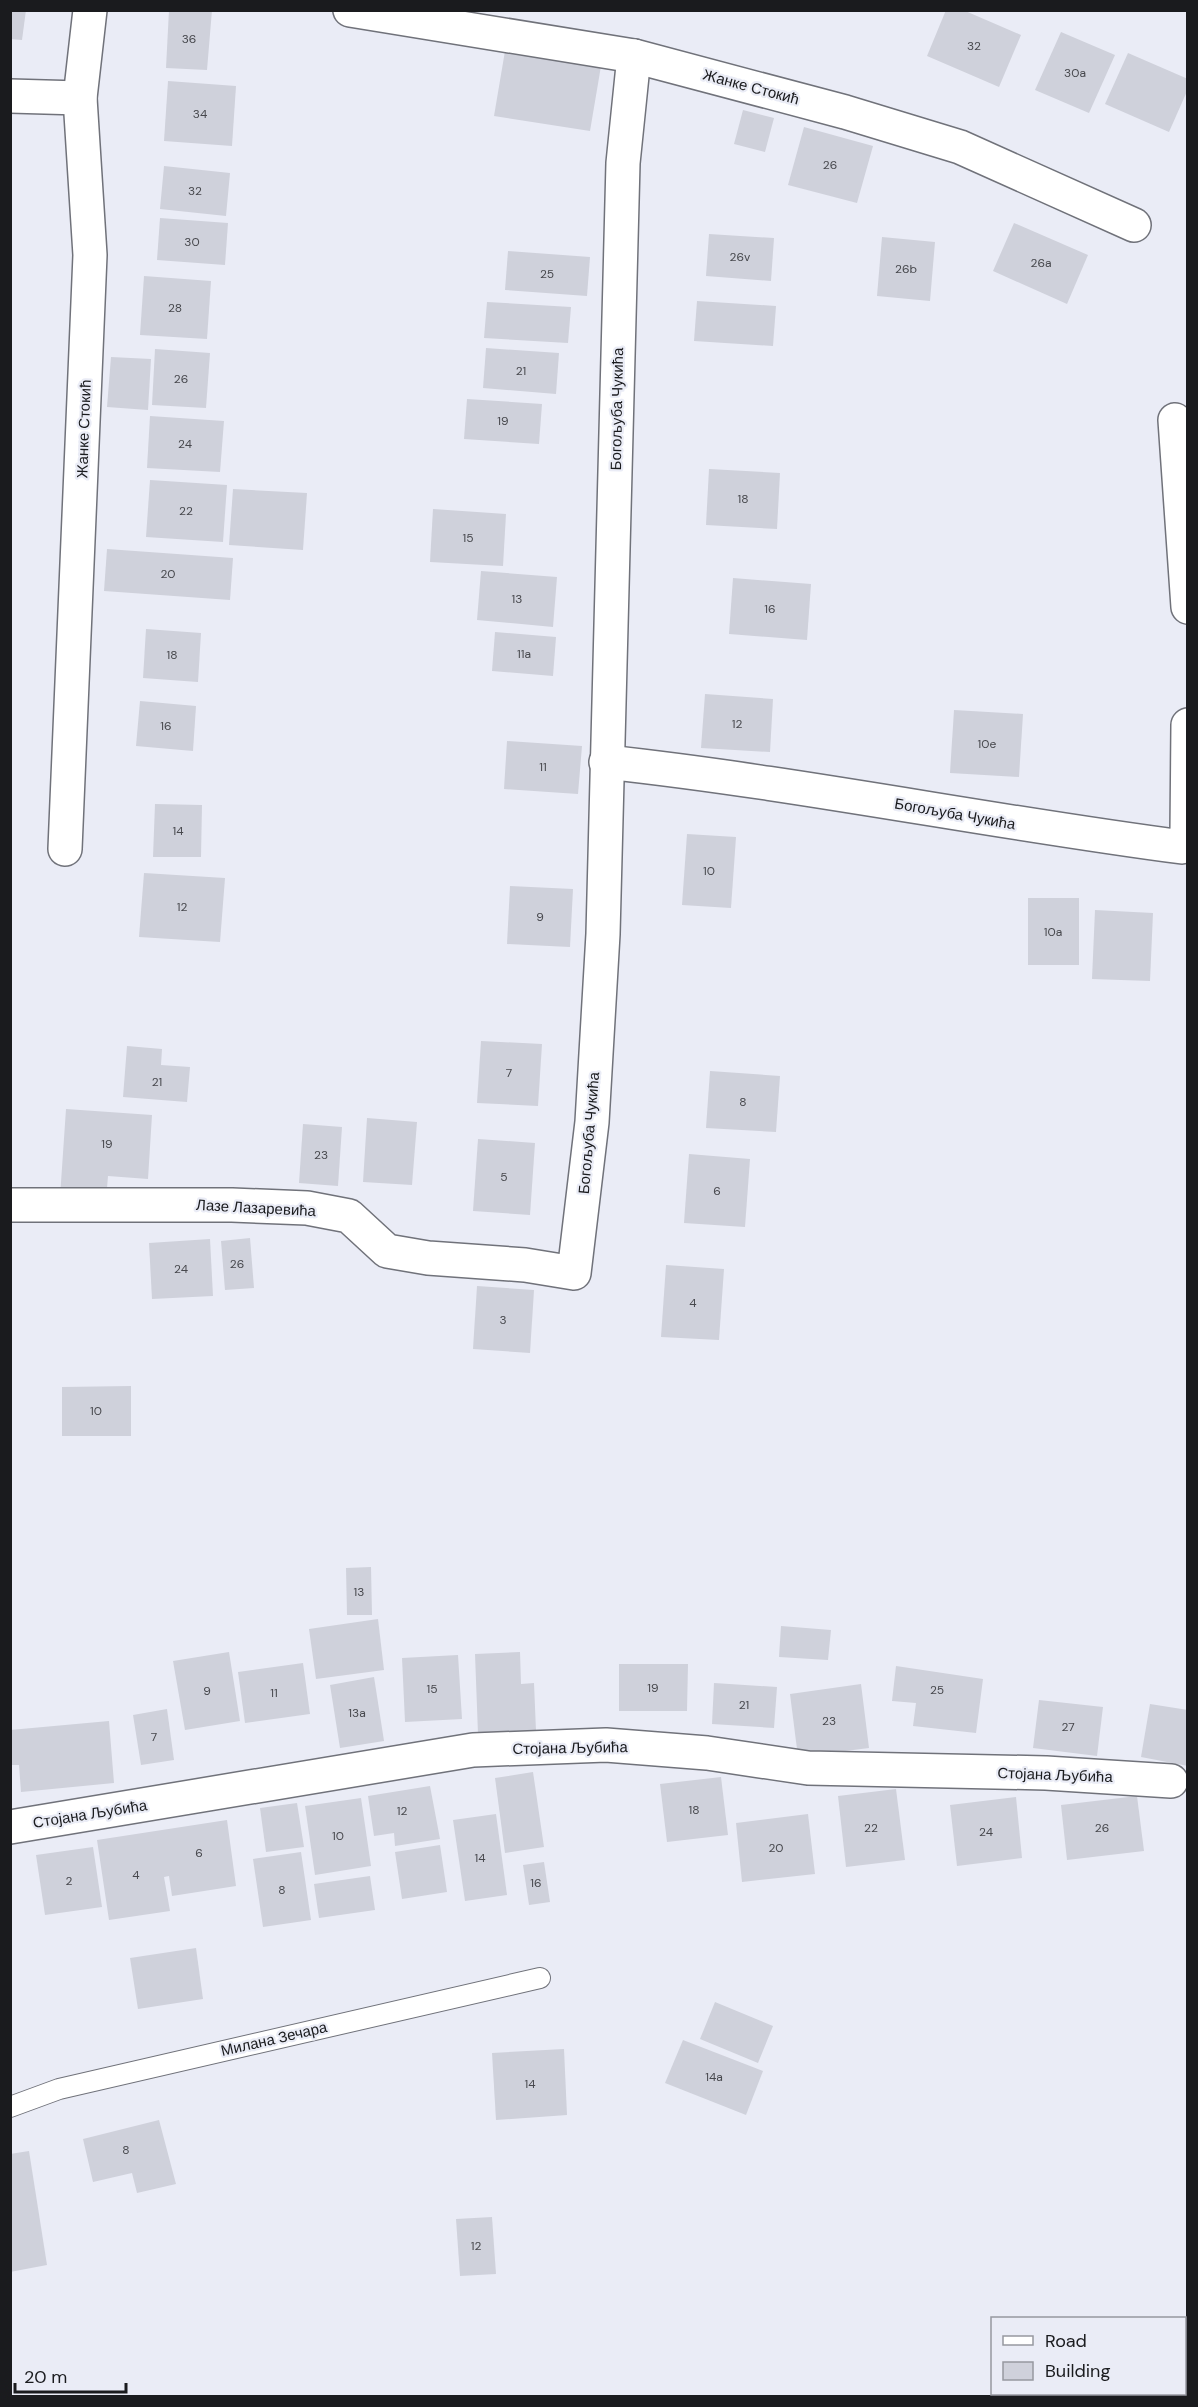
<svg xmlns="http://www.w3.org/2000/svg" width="1198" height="2407" viewBox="0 0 1198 2407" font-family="'DM Sans',sans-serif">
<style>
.building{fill:#cfd1db}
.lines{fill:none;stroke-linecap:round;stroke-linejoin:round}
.service-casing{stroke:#70727a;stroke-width:22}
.minor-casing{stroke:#70727a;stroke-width:36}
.service{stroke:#fff;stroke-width:20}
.minor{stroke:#fff;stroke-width:33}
.labels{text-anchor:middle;stroke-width:4.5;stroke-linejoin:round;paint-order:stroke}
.number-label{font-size:12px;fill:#47484d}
.street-label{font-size:15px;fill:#1a1b1e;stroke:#eaecf6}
</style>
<rect width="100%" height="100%" fill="#eaecf6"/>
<g class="building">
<polygon points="10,10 26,10 22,40 10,39"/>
<polygon points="169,10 212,10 207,70 166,68"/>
<polygon points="946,10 963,10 1021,35 999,87 927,56"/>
<polygon points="1061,32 1115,55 1089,113 1035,90"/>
<polygon points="505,51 601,66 590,131 494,116"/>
<polygon points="1128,53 1188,79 1188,89 1169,132 1105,104"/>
<polygon points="168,81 236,86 232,146 164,141"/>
<polygon points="743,110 774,118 765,152 734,144"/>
<polygon points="804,127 873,146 857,203 788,185"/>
<polygon points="164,166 230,173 226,216 160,209"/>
<polygon points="160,218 228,223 225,265 157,260"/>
<polygon points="1014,223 1088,255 1067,304 993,271"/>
<polygon points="709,234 774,238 771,281 706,276"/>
<polygon points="882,237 935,242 930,301 877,296"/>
<polygon points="508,251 590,257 587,296 505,290"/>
<polygon points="144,276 211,281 207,339 140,335"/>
<polygon points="697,301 776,306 773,346 694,341"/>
<polygon points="487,302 571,307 568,343 484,338"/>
<polygon points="486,348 559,353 556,394 483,388"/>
<polygon points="155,349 210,353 206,408 152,405"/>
<polygon points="111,357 151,359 148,410 107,407"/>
<polygon points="467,399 542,404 539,444 464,439"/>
<polygon points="150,416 224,421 220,472 147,468"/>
<polygon points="709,469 780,473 777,529 706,525"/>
<polygon points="150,480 227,485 223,542 146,537"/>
<polygon points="233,489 307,493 303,550 229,545"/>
<polygon points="433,509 506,514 503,566 430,562"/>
<polygon points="107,549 233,558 230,600 104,591"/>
<polygon points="481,571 557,577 553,627 477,620"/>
<polygon points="733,578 811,584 807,640 729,634"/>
<polygon points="146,629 201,633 198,682 143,678"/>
<polygon points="495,632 556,637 553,676 492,671"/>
<polygon points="705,694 773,699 770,752 701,748"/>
<polygon points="140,701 196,706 193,751 136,746"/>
<polygon points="954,710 1023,714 1019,777 950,773"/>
<polygon points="507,741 582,746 578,794 504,789"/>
<polygon points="155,804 202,805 201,857 153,857"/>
<polygon points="687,834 736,837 731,908 682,905"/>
<polygon points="144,873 225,878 220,942 139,937"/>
<polygon points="510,886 573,889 570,947 507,944"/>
<rect x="1028" y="898" width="51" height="67"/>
<polygon points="1095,910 1153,913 1150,981 1092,979"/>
<polygon points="481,1041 542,1044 538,1106 477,1103"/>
<polygon points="127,1046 162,1049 161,1065 190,1067 187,1102 123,1097"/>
<polygon points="710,1071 780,1076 776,1132 706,1128"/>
<polygon points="66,1109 152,1115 148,1179 108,1176 106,1200 60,1197"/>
<polygon points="367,1118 417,1122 412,1185 363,1182"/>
<polygon points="303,1124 342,1127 338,1186 299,1183"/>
<polygon points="478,1139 535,1143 530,1215 473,1211"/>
<polygon points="689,1154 750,1159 745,1227 684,1223"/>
<polygon points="250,1238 254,1288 225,1290 221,1241"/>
<polygon points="210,1239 213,1296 152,1299 149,1243"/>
<polygon points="666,1265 724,1269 719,1340 661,1337"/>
<polygon points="477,1286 534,1290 530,1353 473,1349"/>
<polygon points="131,1386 131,1436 62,1436 62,1387"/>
<polygon points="371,1567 372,1615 347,1615 346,1568"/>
<polygon points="378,1619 384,1670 316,1679 309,1629"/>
<polygon points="781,1626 831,1630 828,1660 779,1657"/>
<polygon points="229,1652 240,1721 185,1730 173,1661"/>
<polygon points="520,1652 521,1684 534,1683 536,1731 478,1734 475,1654"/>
<polygon points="458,1655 462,1719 405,1722 402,1658"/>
<polygon points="303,1663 310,1714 245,1723 238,1672"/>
<polygon points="619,1664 688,1664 687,1711 619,1711"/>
<polygon points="896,1666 983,1679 976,1733 913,1726 916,1703 892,1701"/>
<polygon points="374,1677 384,1741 340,1748 330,1685"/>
<polygon points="714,1683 777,1687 774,1728 712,1724"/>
<polygon points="861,1684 869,1748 798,1757 790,1694"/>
<polygon points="1039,1700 1103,1707 1097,1756 1033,1748"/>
<polygon points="1150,1704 1188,1710 1188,1766 1141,1757"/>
<polygon points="167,1709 174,1760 141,1765 133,1715"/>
<polygon points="109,1721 114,1783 21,1792 19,1765 10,1765 10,1730"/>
<polygon points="533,1772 544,1847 505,1853 495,1778"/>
<polygon points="721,1777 728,1835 667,1842 660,1784"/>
<polygon points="430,1786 440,1839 395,1846 394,1833 374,1836 368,1796"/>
<polygon points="896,1789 905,1860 846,1867 838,1796"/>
<polygon points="1137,1796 1144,1851 1067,1860 1061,1805"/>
<polygon points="1016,1797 1022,1858 957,1866 950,1805"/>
<polygon points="361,1798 371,1866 315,1875 305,1806"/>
<polygon points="297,1803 304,1847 266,1852 260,1808"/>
<polygon points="496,1814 507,1895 465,1901 453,1820"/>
<polygon points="808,1814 815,1874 742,1882 736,1823"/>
<polygon points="227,1820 236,1886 172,1896 169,1876 164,1877 170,1911 109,1920 97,1840"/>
<polygon points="440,1845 447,1892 402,1899 395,1852"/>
<polygon points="93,1847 102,1907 45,1915 36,1855"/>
<polygon points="301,1852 311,1920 263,1927 253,1859"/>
<polygon points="544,1862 550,1902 529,1905 523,1865"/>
<polygon points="370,1876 375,1910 319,1918 314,1884"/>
<polygon points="196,1948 203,1999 138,2009 130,1958"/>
<polygon points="715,2002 773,2026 758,2063 700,2039"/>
<polygon points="683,2040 763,2071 746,2115 665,2083"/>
<polygon points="564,2049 567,2115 496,2120 492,2053"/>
<polygon points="159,2120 176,2184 137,2193 132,2173 93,2182 83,2139"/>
<polygon points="29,2151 47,2265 10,2272 10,2154"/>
<polygon points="492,2217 496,2274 460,2276 456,2219"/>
</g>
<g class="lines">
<g class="service-casing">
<polyline id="service" points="10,2107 59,2089 540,1978"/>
</g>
<g class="minor-casing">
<g id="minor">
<polyline points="350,10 634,56 845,112 960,147 1134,225"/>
<polyline points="10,96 80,98"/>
<polyline points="1175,420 1188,607"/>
<path d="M606,762C799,783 990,822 1182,847L1187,833L1188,725"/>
<polyline points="65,849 90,255 80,98 90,10"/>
<polyline points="10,1205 232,1205 307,1208 349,1216 387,1251 428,1258 525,1265 574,1273 592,1122 603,934 623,163 634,56"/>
<polyline points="10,1827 473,1750 606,1745 707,1753 808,1768 1046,1773 1171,1781"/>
</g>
</g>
<use href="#service" class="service"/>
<use href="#minor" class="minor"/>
</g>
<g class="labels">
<g class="number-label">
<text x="189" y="43">36</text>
<text x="974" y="50">32</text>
<text x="1075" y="77">30a</text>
<text x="200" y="118">34</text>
<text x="830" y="169">26</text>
<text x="195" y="195">32</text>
<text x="192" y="246">30</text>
<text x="740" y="261">26v</text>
<text x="1041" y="267">26a</text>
<text x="906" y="273">26b</text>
<text x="547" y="278">25</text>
<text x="175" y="312">28</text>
<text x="521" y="375">21</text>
<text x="181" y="383">26</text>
<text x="503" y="425">19</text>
<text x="185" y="448">24</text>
<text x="743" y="503">18</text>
<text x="186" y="515">22</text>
<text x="468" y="542">15</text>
<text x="168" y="578">20</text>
<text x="517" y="603">13</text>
<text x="770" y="613">16</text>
<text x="524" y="658">11a</text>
<text x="172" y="659">18</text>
<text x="737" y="728">12</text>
<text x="166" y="730">16</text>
<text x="987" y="748">10e</text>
<text x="543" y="771">11</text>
<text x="178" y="835">14</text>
<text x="709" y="875">10</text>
<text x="182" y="911">12</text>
<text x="540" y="921">9</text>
<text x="1053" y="936">10a</text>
<text x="509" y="1077">7</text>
<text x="157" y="1086">21</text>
<text x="743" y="1106">8</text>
<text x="107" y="1148">19</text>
<text x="321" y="1159">23</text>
<text x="504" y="1181">5</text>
<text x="717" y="1195">6</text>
<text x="237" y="1268">26</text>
<text x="181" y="1273">24</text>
<text x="693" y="1307">4</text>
<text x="503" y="1324">3</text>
<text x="96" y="1415">10</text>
<text x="359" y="1596">13</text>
<text x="653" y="1692">19</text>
<text x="432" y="1693">15</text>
<text x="937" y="1694">25</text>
<text x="207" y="1695">9</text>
<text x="274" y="1697">11</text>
<text x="744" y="1709">21</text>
<text x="357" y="1717">13a</text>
<text x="829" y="1725">23</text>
<text x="1068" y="1731">27</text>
<text x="154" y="1741">7</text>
<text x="694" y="1814">18</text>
<text x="402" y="1815">12</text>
<text x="871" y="1832">22</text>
<text x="1102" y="1832">26</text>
<text x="986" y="1836">24</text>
<text x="338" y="1840">10</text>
<text x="776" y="1852">20</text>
<text x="199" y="1857">6</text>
<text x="480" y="1862">14</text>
<text x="136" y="1879">4</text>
<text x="69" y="1885">2</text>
<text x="536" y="1887">16</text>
<text x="282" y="1894">8</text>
<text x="714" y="2081">14a</text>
<text x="530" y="2088">14</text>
<text x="126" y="2154">8</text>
<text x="476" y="2250">12</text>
</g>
<g class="street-label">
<text transform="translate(751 87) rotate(15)" y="5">Жанке Стокић</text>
<text transform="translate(617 409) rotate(-89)" y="5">Богољуба Чукића</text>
<text transform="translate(84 429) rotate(-88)" y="5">Жанке Стокић</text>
<text transform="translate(955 814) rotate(10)" y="5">Богољуба Чукића</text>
<text transform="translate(589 1133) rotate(-85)" y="5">Богољуба Чукића</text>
<text transform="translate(256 1208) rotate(3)" y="5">Лазе Лазаревића</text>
<text transform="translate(570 1748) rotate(-1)" y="5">Стојана Љубића</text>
<text transform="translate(1055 1775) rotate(2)" y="5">Стојана Љубића</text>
<text transform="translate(90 1814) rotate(-9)" y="5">Стојана Љубића</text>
<text transform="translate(274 2039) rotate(-13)" y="5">Милана Зечара</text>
</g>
</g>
<rect width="1198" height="2407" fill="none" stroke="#1a1b1e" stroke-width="24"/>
<rect x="991" y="2317" width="195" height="78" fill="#eaecf6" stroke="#9798a0" stroke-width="1.5"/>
<rect x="1003" y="2336" width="30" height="9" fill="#ffffff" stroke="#9798a0" stroke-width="1.5"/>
<text x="1045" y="2347" font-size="18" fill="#1a1b1e">Road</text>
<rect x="1003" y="2362" width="30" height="18" fill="#cfd1db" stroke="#9798a0" stroke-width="1.5"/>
<text x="1045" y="2377" font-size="18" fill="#1a1b1e">Building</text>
<path d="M15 2383v9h111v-9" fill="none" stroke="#1a1b1e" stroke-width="3"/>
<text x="24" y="2383" font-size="18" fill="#1a1b1e" stroke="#eaecf6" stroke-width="4.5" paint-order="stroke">20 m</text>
</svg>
